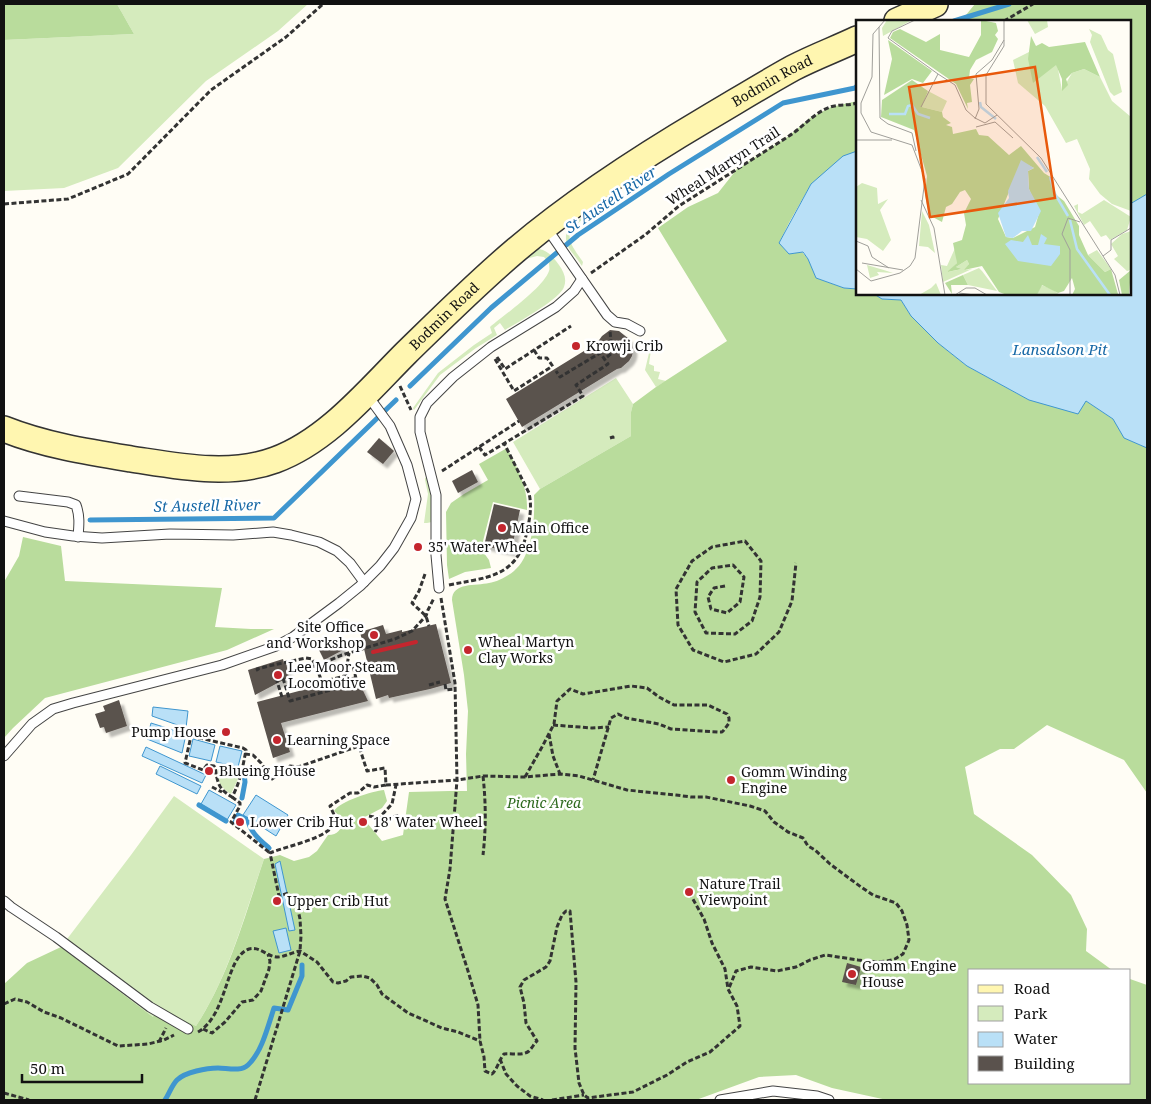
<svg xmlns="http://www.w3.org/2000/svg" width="1151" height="1104" viewBox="0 0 1151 1104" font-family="'Noto Serif',serif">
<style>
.green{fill:#d5ebbd}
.forest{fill:#b9dc9c}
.water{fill:#b9e0f7;stroke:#3f96cf}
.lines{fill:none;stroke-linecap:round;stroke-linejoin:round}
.stream{stroke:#3f96cf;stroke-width:5}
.building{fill:#5a524d;filter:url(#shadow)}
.lane-casing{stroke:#444;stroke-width:11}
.secondary-casing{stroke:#333;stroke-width:28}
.path{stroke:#333;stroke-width:3;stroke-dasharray:5 2.5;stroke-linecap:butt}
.lane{stroke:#fff;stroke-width:9}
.secondary{stroke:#fff6b0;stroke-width:25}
.rail{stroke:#c4262e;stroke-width:4}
.poi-dot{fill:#c4262e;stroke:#fff;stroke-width:2}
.labels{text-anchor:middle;stroke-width:5;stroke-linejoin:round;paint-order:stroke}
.street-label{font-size:14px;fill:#111;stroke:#fff}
.poi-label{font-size:14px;fill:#111;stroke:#fff;text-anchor:start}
.park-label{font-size:14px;font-style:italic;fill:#2f6b1f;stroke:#fff}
.water-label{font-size:15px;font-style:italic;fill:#1768a6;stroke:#fff}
.inset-river{fill:none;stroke:#b9e0f7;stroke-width:2.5}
.inset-road{fill:none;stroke:#a09f9a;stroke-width:1}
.view{fill:#e8590c;fill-opacity:0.15;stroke:#e8590c;stroke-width:2.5}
.inset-edge{fill:none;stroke:#111;stroke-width:2.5}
</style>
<defs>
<filter id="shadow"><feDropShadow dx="4.5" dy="4.5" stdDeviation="1" flood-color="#0004"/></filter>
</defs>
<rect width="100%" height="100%" fill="#fffdf5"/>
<g class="green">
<polygon points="117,4 308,4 278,31 206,81 118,168 64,188 4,191 4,40 134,34"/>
<path d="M589,213L590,214C563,233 565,237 583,262L582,266C578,260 574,255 570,250C558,231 575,222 589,213Z"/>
<path d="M539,249C549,251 553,257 559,265C564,272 567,279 564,287C560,299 517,323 505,330L500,323L494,328L497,335L476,348L440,375L414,410L413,408L438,373L474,345L492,333L490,327C504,315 543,288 549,271C550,269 549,266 549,263L544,257L537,256L522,260L535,250Z"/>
<polygon points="651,350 649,364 654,366 654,371 660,372 658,379 666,381 656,387 645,370 649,353"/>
<polygon points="616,378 633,404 631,412 631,436 540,489 513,442"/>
<path d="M427,477C437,487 433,509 432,522L427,523H424L428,494L425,480V478Z"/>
<path d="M218,769L238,774V779L231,794C222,789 216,781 218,769Z"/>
<path d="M174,796L264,859C244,916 229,976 196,1026L178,1017H153L61,947L131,855Z"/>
</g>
<g class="forest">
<polygon points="4,4 117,4 134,34 4,40"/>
<polygon points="975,4 1147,4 1147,194 1130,204 1130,21 961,21"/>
<path d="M857,101V151L811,184L790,221L779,243L789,254L802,252L808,259L816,278L844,288L857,289V294H874L882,299L901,300L911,316L938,343L967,366L1029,400L1086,401L1113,419L1125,438L1147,448V793L1124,760L1047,725L1014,749H1000L965,767L974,814L1032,855L1071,895L1087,929L1086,951L1112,970H970V1083H1130V979L1147,985V1099L1145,1100H887L832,1088L796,1075L759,1077L696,1100H4V984L27,963L61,947L153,1017L160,1007L178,1017L196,1026C229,976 245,915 264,859L280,855L294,861L309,857L317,851L328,835C338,835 341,829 344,820L334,811C340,801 373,791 384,790L387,801L382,808L363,818L382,841L403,835L409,792L450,791H467L466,754L468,711L464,675L452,600C452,582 476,586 489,583C497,582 508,576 514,571C533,555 535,518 534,495L540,489L631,436V412L633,404L656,387L727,341L658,228L688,207L718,193L737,169L789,136L810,118L831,107Z"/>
<path d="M507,448C517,468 528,486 527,510L493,502L481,549L489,560L491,568L465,572L449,579L447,565L446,512L451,503L464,494L488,480L479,464Z"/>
<polygon points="23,537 61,546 65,581 222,588 215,627 251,629 274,629 227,650 45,698 13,728 4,738 4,582 19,556"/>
</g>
<g class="water">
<polygon points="857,151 857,289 844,288 816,278 808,259 803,252 789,254 779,243 811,184 843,156"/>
<polygon points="1147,194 1147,448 1124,438 1113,419 1086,401 1078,414 1029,400 967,366 938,343 911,316 901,300 882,299 874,294 1130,294 1130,204"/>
<polygon points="153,707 188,711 186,728 152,716"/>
<polygon points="151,723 186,734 182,753 147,739"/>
<polygon points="193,739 215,745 211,761 189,756"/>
<polygon points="220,746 242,751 238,767 216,762"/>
<polygon points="146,747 206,775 202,783 142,756"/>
<polygon points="160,766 201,786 197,794 156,774"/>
<polygon points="209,790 236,805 227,820 201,804"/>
<polygon points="256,795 288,815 276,836 243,815"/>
<polygon points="280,861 295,930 289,931 275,864"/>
<polygon points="286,928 291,950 279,953 273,931"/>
</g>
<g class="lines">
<g class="stream">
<polyline points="954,21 1009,4"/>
<polyline points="410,386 491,308 578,235 669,174 783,103 855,88 857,86"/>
<polyline points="90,520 274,518 396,400"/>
<polyline points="242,798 245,782 244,773"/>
<polyline points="199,805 226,821"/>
<path d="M235,822L238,815L248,820C250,832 260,840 269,848"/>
<path d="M165,1100C169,1094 172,1085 177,1080C185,1072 207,1068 218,1068C227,1068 241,1072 248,1065C262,1052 268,1026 274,1008L288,1010L302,976V965"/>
</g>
</g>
<g class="building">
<polygon points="610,330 619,331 629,339 632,345 633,351 632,356 629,361 621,368 617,369 522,427 506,399 597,343 602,336"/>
<polygon points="379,438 394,451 383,464 367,452"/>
<polygon points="472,470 478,482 458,493 452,481"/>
<polygon points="494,504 520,510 511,552 484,546"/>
<polygon points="436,624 451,683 430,689 389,698 388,695 376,699 360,632 383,625 386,634 402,630 402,632"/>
<polygon points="337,639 343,650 324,660 318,648"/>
<polygon points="283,659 284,663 286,663 289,677 255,695 248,670"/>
<polygon points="356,676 368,701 281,723 290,752 273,758 257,702"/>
<polygon points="119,700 127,726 106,733 104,727 100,728 95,714 105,711 103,706"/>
<polygon points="847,963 861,967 856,985 842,982"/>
</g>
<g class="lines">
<g class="lane-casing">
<g id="lane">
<polyline points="546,227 607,315 615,322 627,324 640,331"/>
<path d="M19,496L68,502L76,505C80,516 79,525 78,537"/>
<polyline points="4,521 45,532 73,536 102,538 170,534 233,535 273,532 291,535 319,542 337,551 350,563 364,582"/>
<polyline points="439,588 436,555 436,495 420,432 420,417 427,403 453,377 491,347 556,307 574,291 582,279"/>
<polyline points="4,756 32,724 53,709 73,703 222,665 276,646 293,637 339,603 360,586 380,566 394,548 411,518 416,499 407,465 390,426 368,396"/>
<polyline points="4,901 11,907 56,937 150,1007 188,1029"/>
<polyline points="720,1100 773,1091 817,1096 829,1100"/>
</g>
</g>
<g class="secondary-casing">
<g id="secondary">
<polyline points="897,21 935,4"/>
<path id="s1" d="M4,429C44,445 88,452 131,459C177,466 229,477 275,460C327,441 368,391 406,353C442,318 478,282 516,250C575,200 640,158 706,119C735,102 764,84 793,68C814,57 836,49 857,39"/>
</g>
</g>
<g class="path">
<polyline points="1004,21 1033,4"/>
<polyline points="4,204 68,199 128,174 211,90 286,37 323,4"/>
<path d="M591,273L645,235L679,206L789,136C803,127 814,113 830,107C839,104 848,106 857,103"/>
<polyline points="534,350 539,358 547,358 554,368"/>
<polyline points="497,357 505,369 571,326"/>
<polyline points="607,357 612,353 610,331"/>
<polyline points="495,359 514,391 551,367"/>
<polyline points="400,386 411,410"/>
<polyline points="610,438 613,437 613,440"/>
<polyline points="479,447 485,455 583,396 576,385 608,364 600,353 560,377 556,371"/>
<polyline points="442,471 519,421"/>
<polyline points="425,574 419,591 412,603 426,616 429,626"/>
<path d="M449,585C458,583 466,582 475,580C506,574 521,562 527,531C530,518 532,506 529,493L504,443"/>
<polyline points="725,586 714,588 708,597 711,609 727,613 740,602 744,577 733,565 712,568 697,582 695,612 706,633 735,634 752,621 760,597 761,561 745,541 712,547 692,561 676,589 678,625 693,650 724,662 756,654 779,632 792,601 796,563"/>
<path d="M441,598L455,683L457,780L450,869L445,899L468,971L478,1005L480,1041L484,1057L485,1071L492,1074C498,1068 499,1060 504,1054C512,1053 523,1056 529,1051C532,1048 534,1044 537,1041L526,1023L524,1003L520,987L524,980L546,967L550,961L557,927L562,915L566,911H570L576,982L575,1048L579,1083L584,1095L588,1098L633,1092L667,1075L687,1062L710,1052L740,1026L737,1006L728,989L725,969L712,943L704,919L689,892"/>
<polyline points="302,668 316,666 342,655 395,639 412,631 426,616 428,610 434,598"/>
<polyline points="258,671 257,669 273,665 306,658 312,659 316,666 322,682 348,675 347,666"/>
<polyline points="445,684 446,690 455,689"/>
<polyline points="429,685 440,682"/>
<polyline points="282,697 276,678 282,675 290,701 357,683 353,665 347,666 349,653"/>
<polyline points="553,725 592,728 609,727"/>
<polyline points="549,734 553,756 560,774"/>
<path d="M191,736L243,748L246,750C243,766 240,783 232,797C224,792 219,788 217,778C215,773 217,771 214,766L207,765L203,770L185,763Z"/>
<polyline points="245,754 253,755 261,763 272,779 290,766 298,767 359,746 367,771 385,768 386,785 457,780 483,776 525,777 560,774 579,776 627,790 676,795 691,797 706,797 750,806 765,811 774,822 788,832 803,838 808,846 815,850 830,864 861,887 873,895 896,903 902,911 907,925 909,940 903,954 895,959 887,961 877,962 858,960 825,955 810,960 796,967 777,971 751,967 736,971 729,988"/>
<path d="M483,776C486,803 486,829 483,855"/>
<polyline points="525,777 542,747 554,724 557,701 570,689 583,694 631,686 647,688 659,697 674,705 708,705 727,714 729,718 729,723 724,730 722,732 718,732 671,729 659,724 626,718 618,714 611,718 593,780"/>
<polyline points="212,787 222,792"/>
<polyline points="232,797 240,803 240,806 231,822 270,853"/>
<polyline points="369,816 379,818 392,804 396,785"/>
<polyline points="375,832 379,825 379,818 385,819 400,815"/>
<polyline points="4,1004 15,999 27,1002 44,1012 61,1018 118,1046 148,1044 164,1040 174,1035"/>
<polyline points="203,1029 212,1033 225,1022 242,1002 253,1000 261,991 269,969 270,961 268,954"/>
<path d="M198,1032C228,1015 225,957 249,949C260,946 267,957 278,957C284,957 293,952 300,951L317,962L333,982L338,983L346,981L351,977L362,976L370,978L377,985L382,994L408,1013L442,1028L458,1032L480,1041"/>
<polyline points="159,1042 166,1028"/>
<polyline points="500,1059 506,1074 517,1086 530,1096 543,1100"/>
<polyline points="4,1093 29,1100"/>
<path d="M255,1100L300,951L301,936L300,919L297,905L289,893L279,896L270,853C287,846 316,841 330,829C333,826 335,823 336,819L330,806L350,793H358L367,785L374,787L386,785"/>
<polyline points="552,1100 584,1095"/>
</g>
<use href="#lane" class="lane"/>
<use href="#secondary" class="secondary"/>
<polyline class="rail" points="373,652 416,642"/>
</g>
<g class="poi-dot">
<circle cx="576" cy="346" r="5"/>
<circle cx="502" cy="528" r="5"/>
<circle cx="418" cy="547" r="5"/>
<circle cx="374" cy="635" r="5"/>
<circle cx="468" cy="650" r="5"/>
<circle cx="278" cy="675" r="5"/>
<circle cx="226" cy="732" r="5"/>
<circle cx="277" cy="740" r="5"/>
<circle cx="209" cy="771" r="5"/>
<circle cx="731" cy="780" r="5"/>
<circle cx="240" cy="822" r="5"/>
<circle cx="363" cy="822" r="5"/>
<circle cx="689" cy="892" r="5"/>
<circle cx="277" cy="901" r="5"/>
<circle cx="852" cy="974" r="5"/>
</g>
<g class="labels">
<g class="street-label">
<text dy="5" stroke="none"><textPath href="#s1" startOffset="905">Bodmin Road</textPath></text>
<text transform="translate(723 166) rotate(-33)" y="5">Wheal Martyn Trail</text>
<text dy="5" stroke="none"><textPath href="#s1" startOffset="500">Bodmin Road</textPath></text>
</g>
<g class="poi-label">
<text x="586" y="351">Krowji Crib</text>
<text x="512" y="533">Main Office</text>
<text x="428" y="552">35' Water Wheel</text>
<text x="364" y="632" text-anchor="end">Site Office<tspan x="364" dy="16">and Workshop</tspan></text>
<text x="478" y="647">Wheal Martyn<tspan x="478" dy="16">Clay Works</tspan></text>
<text x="288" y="672">Lee Moor Steam<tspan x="288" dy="16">Locomotive</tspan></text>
<text x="216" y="737" text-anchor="end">Pump House</text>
<text x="287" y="745">Learning Space</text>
<text x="219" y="776">Blueing House</text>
<text x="741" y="777">Gomm Winding<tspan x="741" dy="16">Engine</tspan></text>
<text x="250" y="827">Lower Crib Hut</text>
<text x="373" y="827">18' Water Wheel</text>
<text x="699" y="889">Nature Trail<tspan x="699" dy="16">Viewpoint</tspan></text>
<text x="287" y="906">Upper Crib Hut</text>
<text x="862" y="971">Gomm Engine<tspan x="862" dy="16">House</tspan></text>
</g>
<g class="park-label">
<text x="544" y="808">Picnic Area</text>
</g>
<g class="water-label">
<text transform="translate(611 200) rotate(-34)" y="5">St Austell River</text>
<text x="1060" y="355">Lansalson Pit</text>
<text transform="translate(207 506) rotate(-1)" y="5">St Austell River</text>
</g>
</g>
<g transform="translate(856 20)">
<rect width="275" height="275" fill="#fffdf5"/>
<path d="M31,0H56L27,16L26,8ZM171,0H191L192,7L179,14ZM233,9L245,15L252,30L257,34L266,72L258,76L254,72L234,22L236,15ZM173,32V36L201,44L206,70L216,53L228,49L244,57L256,81L275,97V191L256,184L244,174L233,159L234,149L221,119L210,123L189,86L162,63L157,40ZM72,71L91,81L86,92L66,87ZM6,163L21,168L22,184L32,179L24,190L35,220L27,231L11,219L0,217V167ZM248,180L275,197L271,210L254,220L250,215L245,217L234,201L228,205L218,186L222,184V192L226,194ZM66,191L73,205L79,233L72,227L63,226ZM275,211V250L271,251L258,239L262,236L255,224L266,214ZM100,226L101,243L92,252L106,249L100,247L111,240L113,244L109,250L116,249L87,262L85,245L91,246ZM241,230L255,249L249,252L232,235ZM11,245L31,251L37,253L21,252L23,255L14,258ZM123,248L126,251L141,271L112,265L107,255ZM80,263L85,275H63L75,268ZM185,265L196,269L204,275H181Z" fill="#d5ebbd"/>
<path d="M125,0L140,3L142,11L139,15L142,19L136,32L120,40L114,50L113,58L118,59L114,65L116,82L111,83L112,89L100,64L34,18L37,12L44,9L70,22L84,14V30L113,37L125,15ZM175,16L180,26L186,23L193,27L229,22L244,57L228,49L216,53L210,59L212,65L206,71V59L200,45L177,63L172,39ZM32,20L76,51L67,63L56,59L28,75L36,39ZM56,60L72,71L66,87L86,92L87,97L95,103L90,105L96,107L97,114L120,109L123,115L132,116L153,135L165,126L188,153L196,158L199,174L208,181L223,206V215L232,235L249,252L255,249L262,274L216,275L219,269L216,258L208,271L202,273L186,265L181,275H151L143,272L126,246L108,250L113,244L111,240L100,247L106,249L91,252L101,243L97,223L106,220L110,205L108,193L115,179L109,170L104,172L96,184L90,187L86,202L73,195L69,175L71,156L58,110L25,97L26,80ZM165,142L178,148L172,151L173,169L183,193L179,207L157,218L150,217L142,199ZM275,250L273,275H266L263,260ZM107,255L112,265H95L96,274L89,263Z" fill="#b9dc9c" fill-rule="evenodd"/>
<path d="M165,140L178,148L172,151L173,169L185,191L175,211H166L157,218L150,217L142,193L153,178L152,171ZM185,214L191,218L188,224L204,226V234L195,246L162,241L149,224L155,220L167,222L172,215L176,225H182Z" fill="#b9e0f7"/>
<path class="inset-river" d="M124,82L125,87L140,99M33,94H49L52,86L56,85L62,94L74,98M181,137L191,152M194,157L199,174L212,196M214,200L221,229L254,275"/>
<path class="inset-road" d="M59,0L36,11L32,18L82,54M148,0V26L130,55V84L185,138L259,255L264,275M23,7L24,98L32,104L56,113L60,131M65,87L82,54L99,65L110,90L119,98L129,103L141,95M119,99L123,89L120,54L136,40L148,20M120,107L139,102L157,118M0,120H36M65,180L78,208L89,275M0,221L12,226L16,237L33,248M247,236L255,230V220L275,208M6,243L47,250M0,249L15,261L44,253L54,246L59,238L69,159L56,125L15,112L5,93V83L16,57L17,14L29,0M103,273L119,275M99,275L110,268H119L131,275M214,275V230L206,214L212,198L224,202"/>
<path class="view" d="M179,47L199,178L74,197L53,67Z"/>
<rect width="275" height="275" class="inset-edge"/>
</g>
<rect width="1151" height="1104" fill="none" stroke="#111111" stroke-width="10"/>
<rect x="968" y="969" width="162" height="115" fill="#ffffff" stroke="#a0a0a0"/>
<rect x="978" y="985" width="25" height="8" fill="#fff6b0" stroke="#a0a0a0"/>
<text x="1014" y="994" font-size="15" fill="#111111">Road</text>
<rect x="978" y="1006" width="25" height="15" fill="#d5ebbd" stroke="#a0a0a0"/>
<text x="1014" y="1019" font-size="15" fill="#111111">Park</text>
<rect x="978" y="1032" width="25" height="15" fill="#b9e0f7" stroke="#a0a0a0"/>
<text x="1014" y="1044" font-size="15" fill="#111111">Water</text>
<rect x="978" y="1056" width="25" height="15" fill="#5a524d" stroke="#a0a0a0"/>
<text x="1014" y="1069" font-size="15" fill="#111111">Building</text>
<path d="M22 1074v8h120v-8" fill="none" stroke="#111111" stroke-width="2.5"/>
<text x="30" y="1074" font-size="15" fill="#111111" stroke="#ffffff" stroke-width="4" paint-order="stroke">50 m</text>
</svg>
